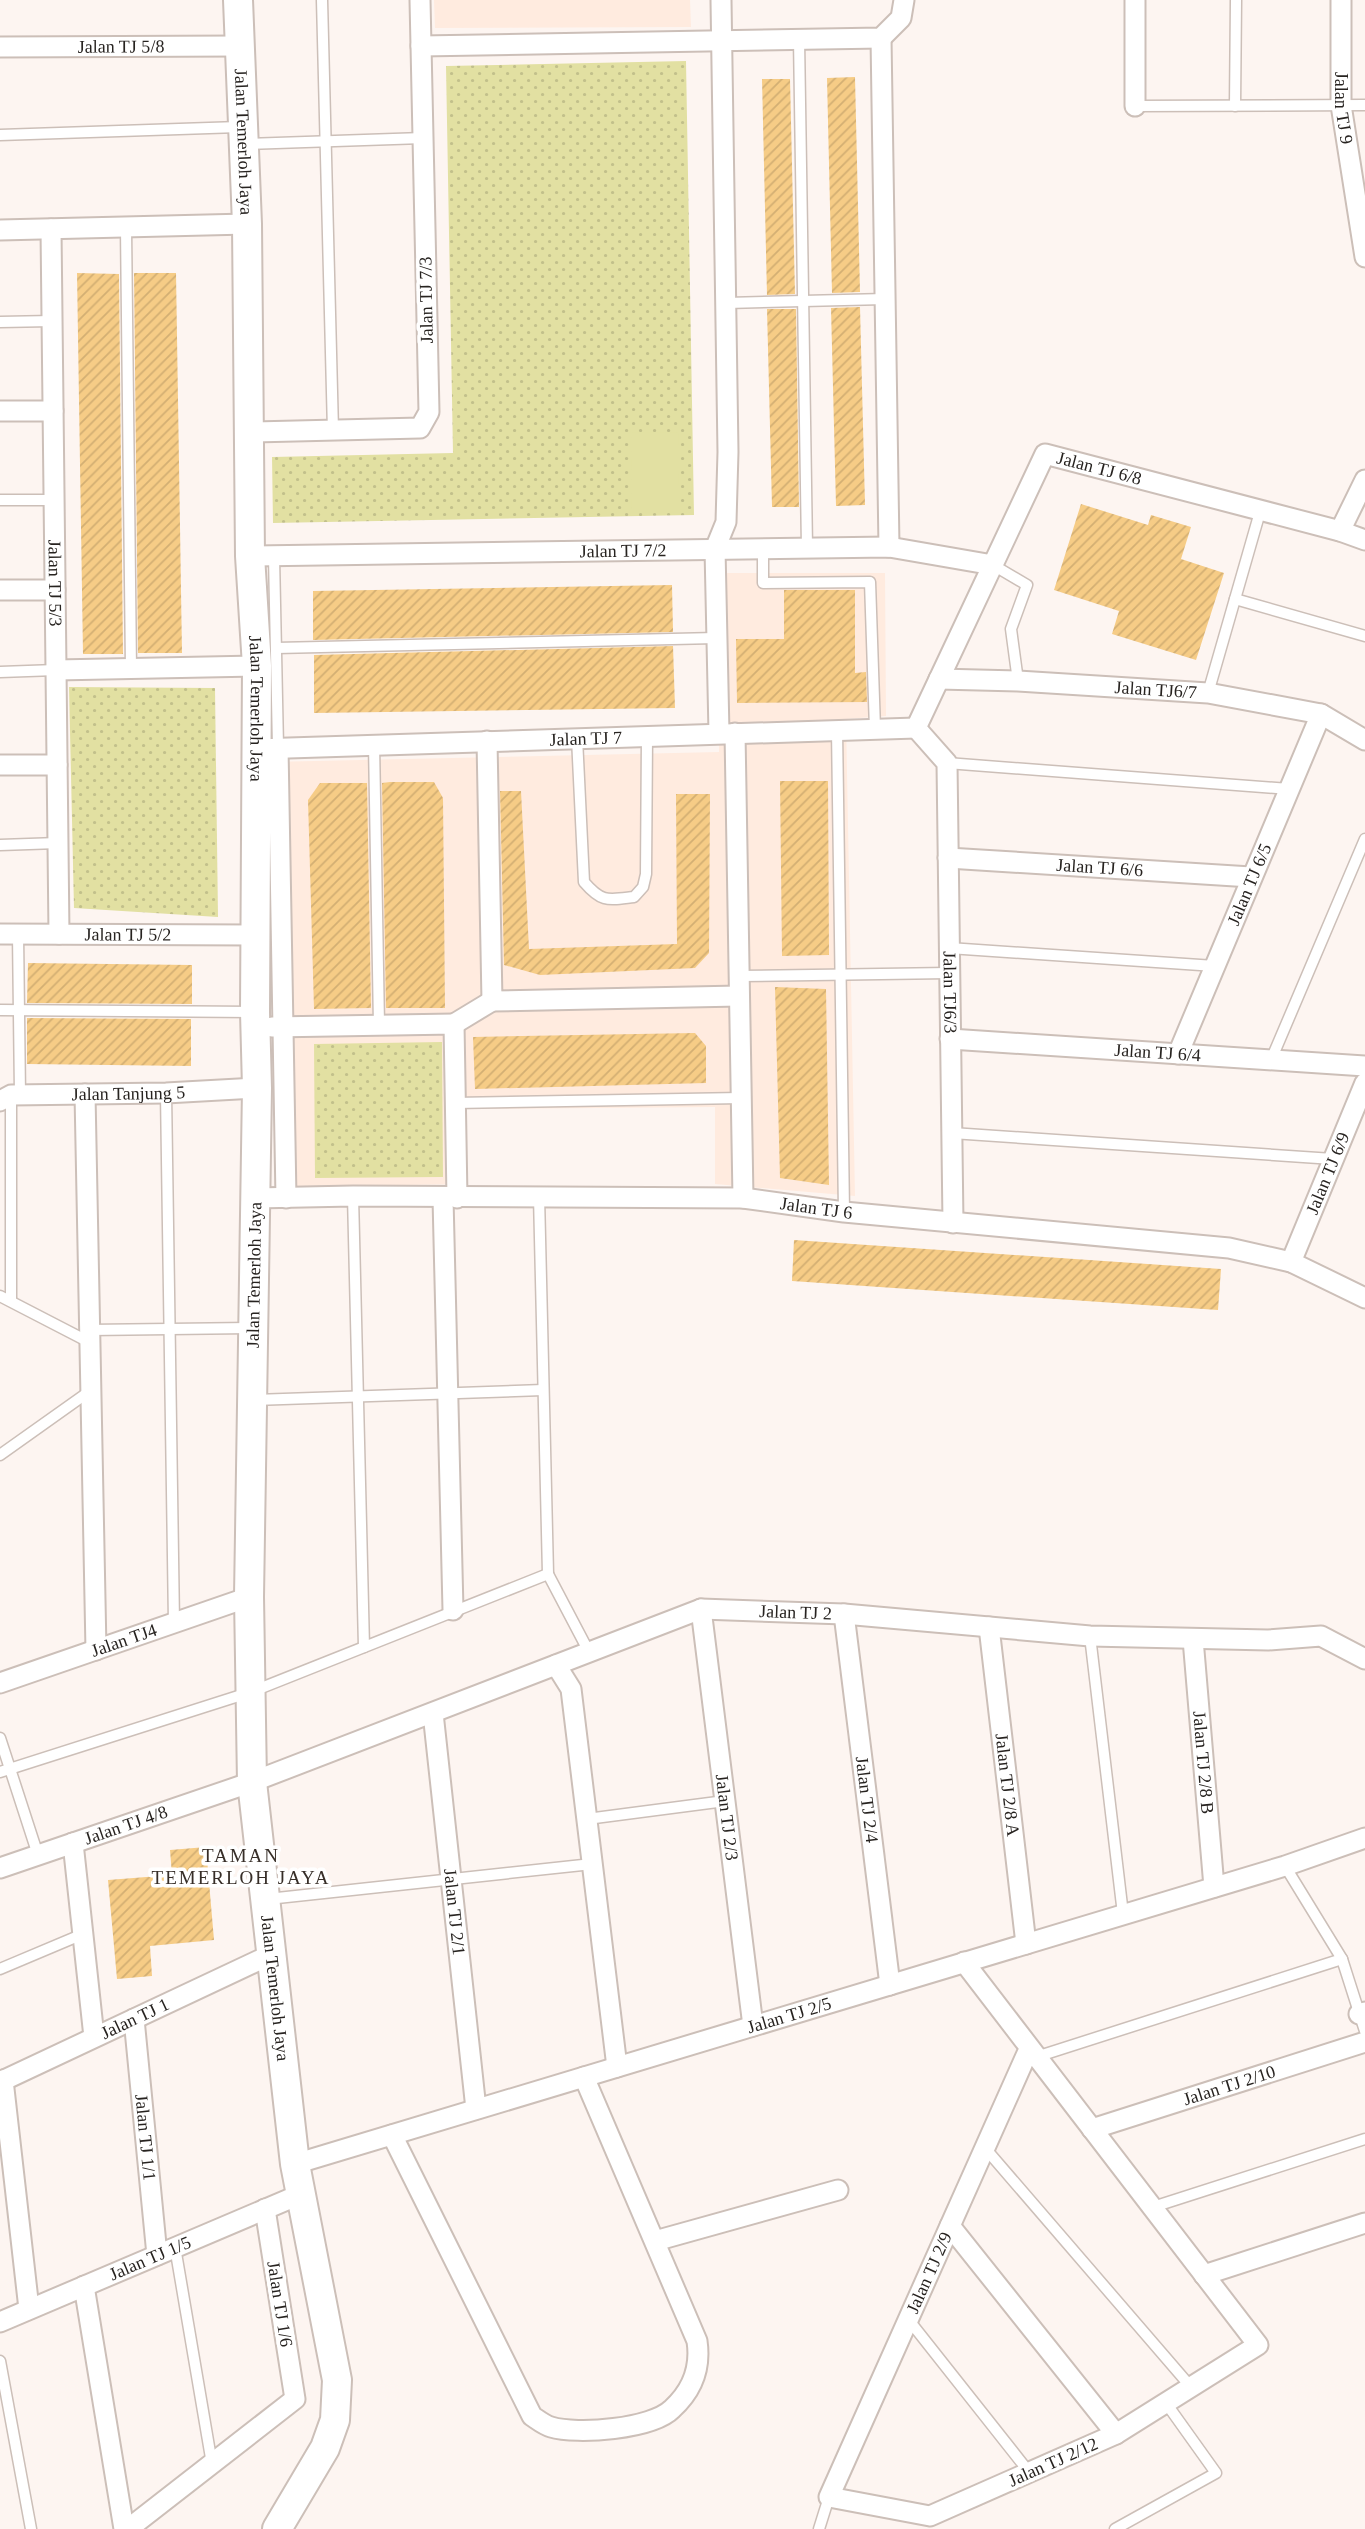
<svg xmlns="http://www.w3.org/2000/svg" width="1365" height="2529" viewBox="0 0 1365 2529" font-family="'Times New Roman',serif">
<style>
.built{fill:#ffebdf}
.green{fill:url(#green-dots)}
.pitch{fill:#e2e0a2}
.building{fill:url(#building-hatch)}
.lines{fill:none;stroke-linecap:round;stroke-linejoin:round}
.lane-casing{stroke:#ccbfb8;stroke-width:13}
.street-casing{stroke:#ccbfb8;stroke-width:23}
.secondary-casing{stroke:#ccbfb8;stroke-width:32}
.lane{stroke:#fff;stroke-width:10}
.street{stroke:#fff;stroke-width:19}
.secondary{stroke:#fff;stroke-width:28}
.labels{text-anchor:middle;stroke-width:7;stroke-linejoin:round;paint-order:stroke}
.street-label{font-size:18px;fill:#272320;stroke:#fff}
.neighbourhood-label{font-size:19px;letter-spacing:2px;fill:#372e28;stroke:#fff}
</style>
<defs>
<pattern id="green-dots" width="8" height="8" patternUnits="userSpaceOnUse" patternTransform="scale(1.75)"><rect width="8" height="8" fill="#e2e0a2"/><path d="M2 2h.1M6 6h.1" fill="none" stroke="#c2c08b" stroke-width="1.8" stroke-linecap="round"/></pattern>
<pattern id="building-hatch" width="6" height="6" patternUnits="userSpaceOnUse" patternTransform="scale(1.75)"><rect width="6" height="6" fill="#f6cc86"/><path d="M-1 1l2-2M0 6l6-6M5 7l2-2" fill="none" stroke="#d3af73"/></pattern>
</defs>
<rect width="100%" height="100%" fill="#fdf5f1"/>
<g class="built">
<polygon points="434,0 690,0 691,27 435,28"/>
<polygon points="721,573 885,573 886,716 846,719 855,1196 715,1184 715,1107 466,1109 466,1184 277,1187 268,762 719,752"/>
</g>
<g class="green">
<polygon points="686,61 694,515 273,523 272,457 453,453 446,66"/>
<polygon points="69,687 215,688 218,917 74,908"/>
<polygon points="442,1042 443,1177 315,1178 314,1044"/>
</g>
<polygon class="pitch" points="678,432 679,511 632,511 631,433"/>
<g class="building">
<polygon points="855,77 860,292 832,293 827,78"/>
<polygon points="762,79 790,79 795,294 767,295"/>
<polygon points="77,273 119,274 123,654 83,654"/>
<polygon points="134,273 176,273 182,653 138,653"/>
<polygon points="860,307 865,505 836,506 831,308"/>
<polygon points="767,309 796,309 799,507 772,507"/>
<polygon points="1081,504 1148,525 1151,515 1191,527 1181,559 1224,573 1196,660 1112,634 1119,611 1054,590"/>
<polygon points="672,585 673,632 313,640 313,591"/>
<polygon points="784,590 855,590 855,673 866,672 867,702 737,703 736,639 784,639"/>
<polygon points="673,646 675,708 314,713 314,655"/>
<polygon points="780,781 828,781 829,955 782,956"/>
<polygon points="390,782 434,782 443,798 445,1008 386,1008 382,783"/>
<polygon points="320,783 367,783 371,1008 314,1009 308,800"/>
<polygon points="500,791 521,791 529,949 677,944 676,794 710,794 709,953 695,968 540,975 504,965"/>
<polygon points="28,963 192,965 192,1004 27,1003"/>
<polygon points="775,987 826,989 829,1185 780,1178"/>
<polygon points="27,1018 191,1019 191,1066 27,1064"/>
<polygon points="695,1033 706,1046 706,1083 475,1089 473,1037"/>
<polygon points="794,1240 1221,1269 1218,1310 792,1281"/>
<polygon points="206,1847 214,1940 150,1946 152,1976 117,1979 108,1880 172,1875 170,1850"/>
</g>
<g class="lines">
<g class="lane-casing">
<g id="lane">
<polyline points="322,0 333,431"/>
<polyline points="799,39 807,548"/>
<polyline points="1135,106 1365,105"/>
<polyline points="1235,106 1236,0"/>
<polyline points="0,135 239,127"/>
<polyline points="245,144 423,138"/>
<polyline points="126,228 131,669"/>
<polyline points="727,303 885,299"/>
<polyline points="0,322 52,321"/>
<polyline points="0,500 54,500"/>
<polyline points="763,549 763,583 870,582 875,729"/>
<polyline points="274,557 278,747"/>
<polyline points="993,565 1027,585 1011,629 1018,681"/>
<polyline points="1235,599 1365,636"/>
<polyline points="276,648 716,638"/>
<polyline points="0,672 56,670"/>
<polyline points="1208,693 1260,512"/>
<polyline points="837,730 844,1212"/>
<path d="M577,738L584,882C602,903 608,900 634,897L643,887L646,874L647,736"/>
<polyline points="374,744 379,1025"/>
<polyline points="947,763 1289,789"/>
<polyline points="0,845 58,843"/>
<polyline points="18,934 20,1095"/>
<polyline points="949,948 1215,966"/>
<polyline points="739,976 949,973"/>
<polyline points="0,1010 254,1012"/>
<polyline points="1271,1060 1365,839"/>
<polyline points="166,1093 174,1623"/>
<polyline points="11,1095 11,1301"/>
<polyline points="455,1103 741,1098"/>
<polyline points="952,1133 1333,1159"/>
<polyline points="353,1196 364,1647"/>
<polyline points="539,1196 548,1574"/>
<polyline points="0,1296 89,1342"/>
<polyline points="89,1330 250,1328"/>
<polyline points="253,1400 543,1390"/>
<polyline points="0,1455 90,1391"/>
<polyline points="1090,1636 1123,1914"/>
<polyline points="0,1738 38,1855"/>
<polyline points="0,1772 251,1692 548,1574 589,1652"/>
<polyline points="587,1819 725,1801"/>
<polyline points="1285,1866 1342,1959 1365,2031"/>
<polyline points="268,1899 592,1864"/>
<polyline points="0,1969 83,1934"/>
<polyline points="1036,2057 1342,1959"/>
<polyline points="985,2148 1191,2387"/>
<polyline points="1153,2207 1365,2139"/>
<polyline points="175,2247 212,2464"/>
<polyline points="908,2319 1029,2472"/>
<polyline points="0,2361 31,2529"/>
<polyline points="819,2529 829,2497"/>
<polyline points="1115,2529 1216,2473 1166,2403"/>
</g>
</g>
<g class="street-casing">
<g id="street">
<path id="s1" d="M1341,0V105L1365,257"/>
<polyline points="881,38 889,547"/>
<polyline points="421,46 881,38 901,18 904,0"/>
<path id="s2" d="M0,47L240,46"/>
<polyline points="1135,106 1135,0"/>
<path id="s3" d="M51,229L59,934"/>
<polyline points="0,230 247,224"/>
<polyline points="0,411 53,411"/>
<polyline points="250,432 420,428 429,412 420,0"/>
<polyline points="1340,531 1365,480"/>
<path id="s4" d="M250,556L889,547L993,565"/>
<polyline points="0,590 55,590"/>
<polyline points="56,670 257,666"/>
<path id="s5" d="M939,679L1018,681L1208,693L1321,714L1365,740"/>
<path id="s6" d="M916,728L1045,454L1340,531L1365,540"/>
<path id="s7" d="M916,728L947,763L953,1223"/>
<polyline points="719,733 715,549 726,522 728,452 721,0"/>
<polyline points="735,733 743,1198"/>
<polyline points="487,741 492,1001 739,996"/>
<polyline points="278,747 286,1198"/>
<path id="s8" d="M257,749L916,728"/>
<polyline points="0,765 57,765"/>
<path id="s9" d="M948,858L1251,877"/>
<path id="s10" d="M0,934L255,935"/>
<polyline points="454,1024 492,1001"/>
<polyline points="272,1027 454,1024 457,1198"/>
<path id="s11" d="M950,1039L1365,1066"/>
<path id="s12" d="M1178,1054L1321,714"/>
<polyline points="85,1094 96,1650"/>
<path id="s13" d="M0,1101L11,1095L166,1093L257,1088"/>
<path id="s14" d="M255,1198L353,1196L743,1198L844,1212L1229,1248L1291,1262L1365,1298"/>
<polyline points="443,1198 453,1610"/>
<path id="s15" d="M1291,1262L1365,1083"/>
<path id="s16" d="M701,1609L753,2026"/>
<path id="s17" d="M844,1614L890,1985"/>
<path id="s18" d="M989,1627L1026,1944"/>
<path id="s19" d="M1193,1639L1214,1887"/>
<polyline points="556,1665 571,1689 617,2067"/>
<path id="s20" d="M0,1683L249,1597"/>
<path id="s21" d="M433,1713L476,2109"/>
<polyline points="73,1843 94,2037"/>
<path id="s22" d="M0,1868L252,1782L701,1609L844,1614L1090,1636L1268,1640L1321,1636L1365,1659"/>
<path id="s23" d="M964,1962L1258,2345L1116,2434L930,2516L829,2497L1029,2049"/>
<polyline points="1359,2014 1365,2012"/>
<path id="s24" d="M134,2019L157,2255"/>
<polyline points="3,2080 29,2309"/>
<path id="s25" d="M0,2082L270,1955"/>
<path id="s26" d="M1092,2129L1365,2042"/>
<path d="M392,2135L532,2416C538,2420 544,2425 551,2427C577,2435 652,2429 672,2409C693,2390 701,2368 697,2341L584,2077"/>
<path id="s27" d="M295,2164L1285,1866L1365,1838"/>
<polyline points="950,2226 1116,2434"/>
<polyline points="655,2241 838,2190"/>
<polyline points="1204,2275 1365,2223"/>
<polyline points="84,2286 124,2529"/>
<path id="s28" d="M0,2322L301,2194"/>
<polyline points="128,2529 295,2399 265,2209"/>
</g>
</g>
<g class="secondary-casing">
<g id="secondary">
<path id="s29" d="M238,0L247,224L250,556L257,666L255,1012L257,1088L249,1597L252,1782L295,2164L337,2380L335,2420L325,2448L277,2529"/>
</g>
</g>
<use href="#lane" class="lane"/>
<use href="#street" class="street"/>
<use href="#secondary" class="secondary"/>
</g>
<g class="labels">
<g class="street-label">
<text dy="6" stroke="none"><textPath href="#s2" startOffset="121">Jalan TJ 5/8</textPath></text>
<text dy="6" stroke="none"><textPath href="#s1" startOffset="108">Jalan TJ 9</textPath></text>
<text dy="6" stroke="none"><textPath href="#s29" startOffset="142">Jalan Temerloh Jaya</textPath></text>
<text transform="translate(426 300) rotate(-91)" y="6">Jalan TJ 7/3</text>
<text dy="6" stroke="none"><textPath href="#s6" startOffset="359">Jalan TJ 6/8</textPath></text>
<text dy="6" stroke="none"><textPath href="#s4" startOffset="373">Jalan TJ 7/2</textPath></text>
<text dy="6" stroke="none"><textPath href="#s3" startOffset="354">Jalan TJ 5/3</textPath></text>
<text dy="6" stroke="none"><textPath href="#s5" startOffset="217">Jalan TJ6/7</textPath></text>
<text dy="6" stroke="none"><textPath href="#s29" startOffset="709">Jalan Temerloh Jaya</textPath></text>
<text dy="6" stroke="none"><textPath href="#s8" startOffset="329">Jalan TJ 7</textPath></text>
<text dy="6" stroke="none"><textPath href="#s9" startOffset="152">Jalan TJ 6/6</textPath></text>
<text dy="6" stroke="none"><textPath href="#s12" startOffset="184">Jalan TJ 6/5</textPath></text>
<text dy="6" stroke="none"><textPath href="#s10" startOffset="128">Jalan TJ 5/2</textPath></text>
<text dy="6" stroke="none"><textPath href="#s7" startOffset="276">Jalan TJ6/3</textPath></text>
<text dy="6" stroke="none"><textPath href="#s11" startOffset="208">Jalan TJ 6/4</textPath></text>
<text dy="6" stroke="none"><textPath href="#s13" startOffset="130">Jalan Tanjung 5</textPath></text>
<text dy="6" stroke="none"><textPath href="#s15" startOffset="96">Jalan TJ 6/9</textPath></text>
<text dy="6" stroke="none"><textPath href="#s14" startOffset="562">Jalan TJ 6</textPath></text>
<text transform="translate(254 1275) rotate(-89)" y="6">Jalan Temerloh Jaya</text>
<text dy="6" stroke="none"><textPath href="#s22" startOffset="842">Jalan TJ 2</textPath></text>
<text dy="6" stroke="none"><textPath href="#s20" startOffset="131">Jalan TJ4</textPath></text>
<text dy="6" stroke="none"><textPath href="#s19" startOffset="124">Jalan TJ 2/8 B</textPath></text>
<text dy="6" stroke="none"><textPath href="#s18" startOffset="159">Jalan TJ 2/8 A</textPath></text>
<text dy="6" stroke="none"><textPath href="#s17" startOffset="187">Jalan TJ 2/4</textPath></text>
<text dy="6" stroke="none"><textPath href="#s16" startOffset="210">Jalan TJ 2/3</textPath></text>
<text dy="6" stroke="none"><textPath href="#s22" startOffset="133">Jalan TJ 4/8</textPath></text>
<text dy="6" stroke="none"><textPath href="#s21" startOffset="200">Jalan TJ 2/1</textPath></text>
<text dy="6" stroke="none"><textPath href="#s29" startOffset="1990">Jalan Temerloh Jaya</textPath></text>
<text dy="6" stroke="none"><textPath href="#s27" startOffset="516">Jalan TJ 2/5</textPath></text>
<text dy="6" stroke="none"><textPath href="#s25" startOffset="149">Jalan TJ 1</textPath></text>
<text dy="6" stroke="none"><textPath href="#s26" startOffset="144">Jalan TJ 2/10</textPath></text>
<text dy="6" stroke="none"><textPath href="#s24" startOffset="119">Jalan TJ 1/1</textPath></text>
<text dy="6" stroke="none"><textPath href="#s28" startOffset="163">Jalan TJ 1/5</textPath></text>
<text dy="6" stroke="none"><textPath href="#s23" startOffset="1202">Jalan TJ 2/9</textPath></text>
<text transform="translate(280 2304) rotate(81)" y="6">Jalan TJ 1/6</text>
<text transform="translate(1053 2462) rotate(-24)" y="6">Jalan TJ 2/12</text>
</g>
<g class="neighbourhood-label">
<text x="241" y="1862">TAMAN<tspan x="241" dy="22">TEMERLOH JAYA</tspan></text>
</g>
</g>
</svg>
